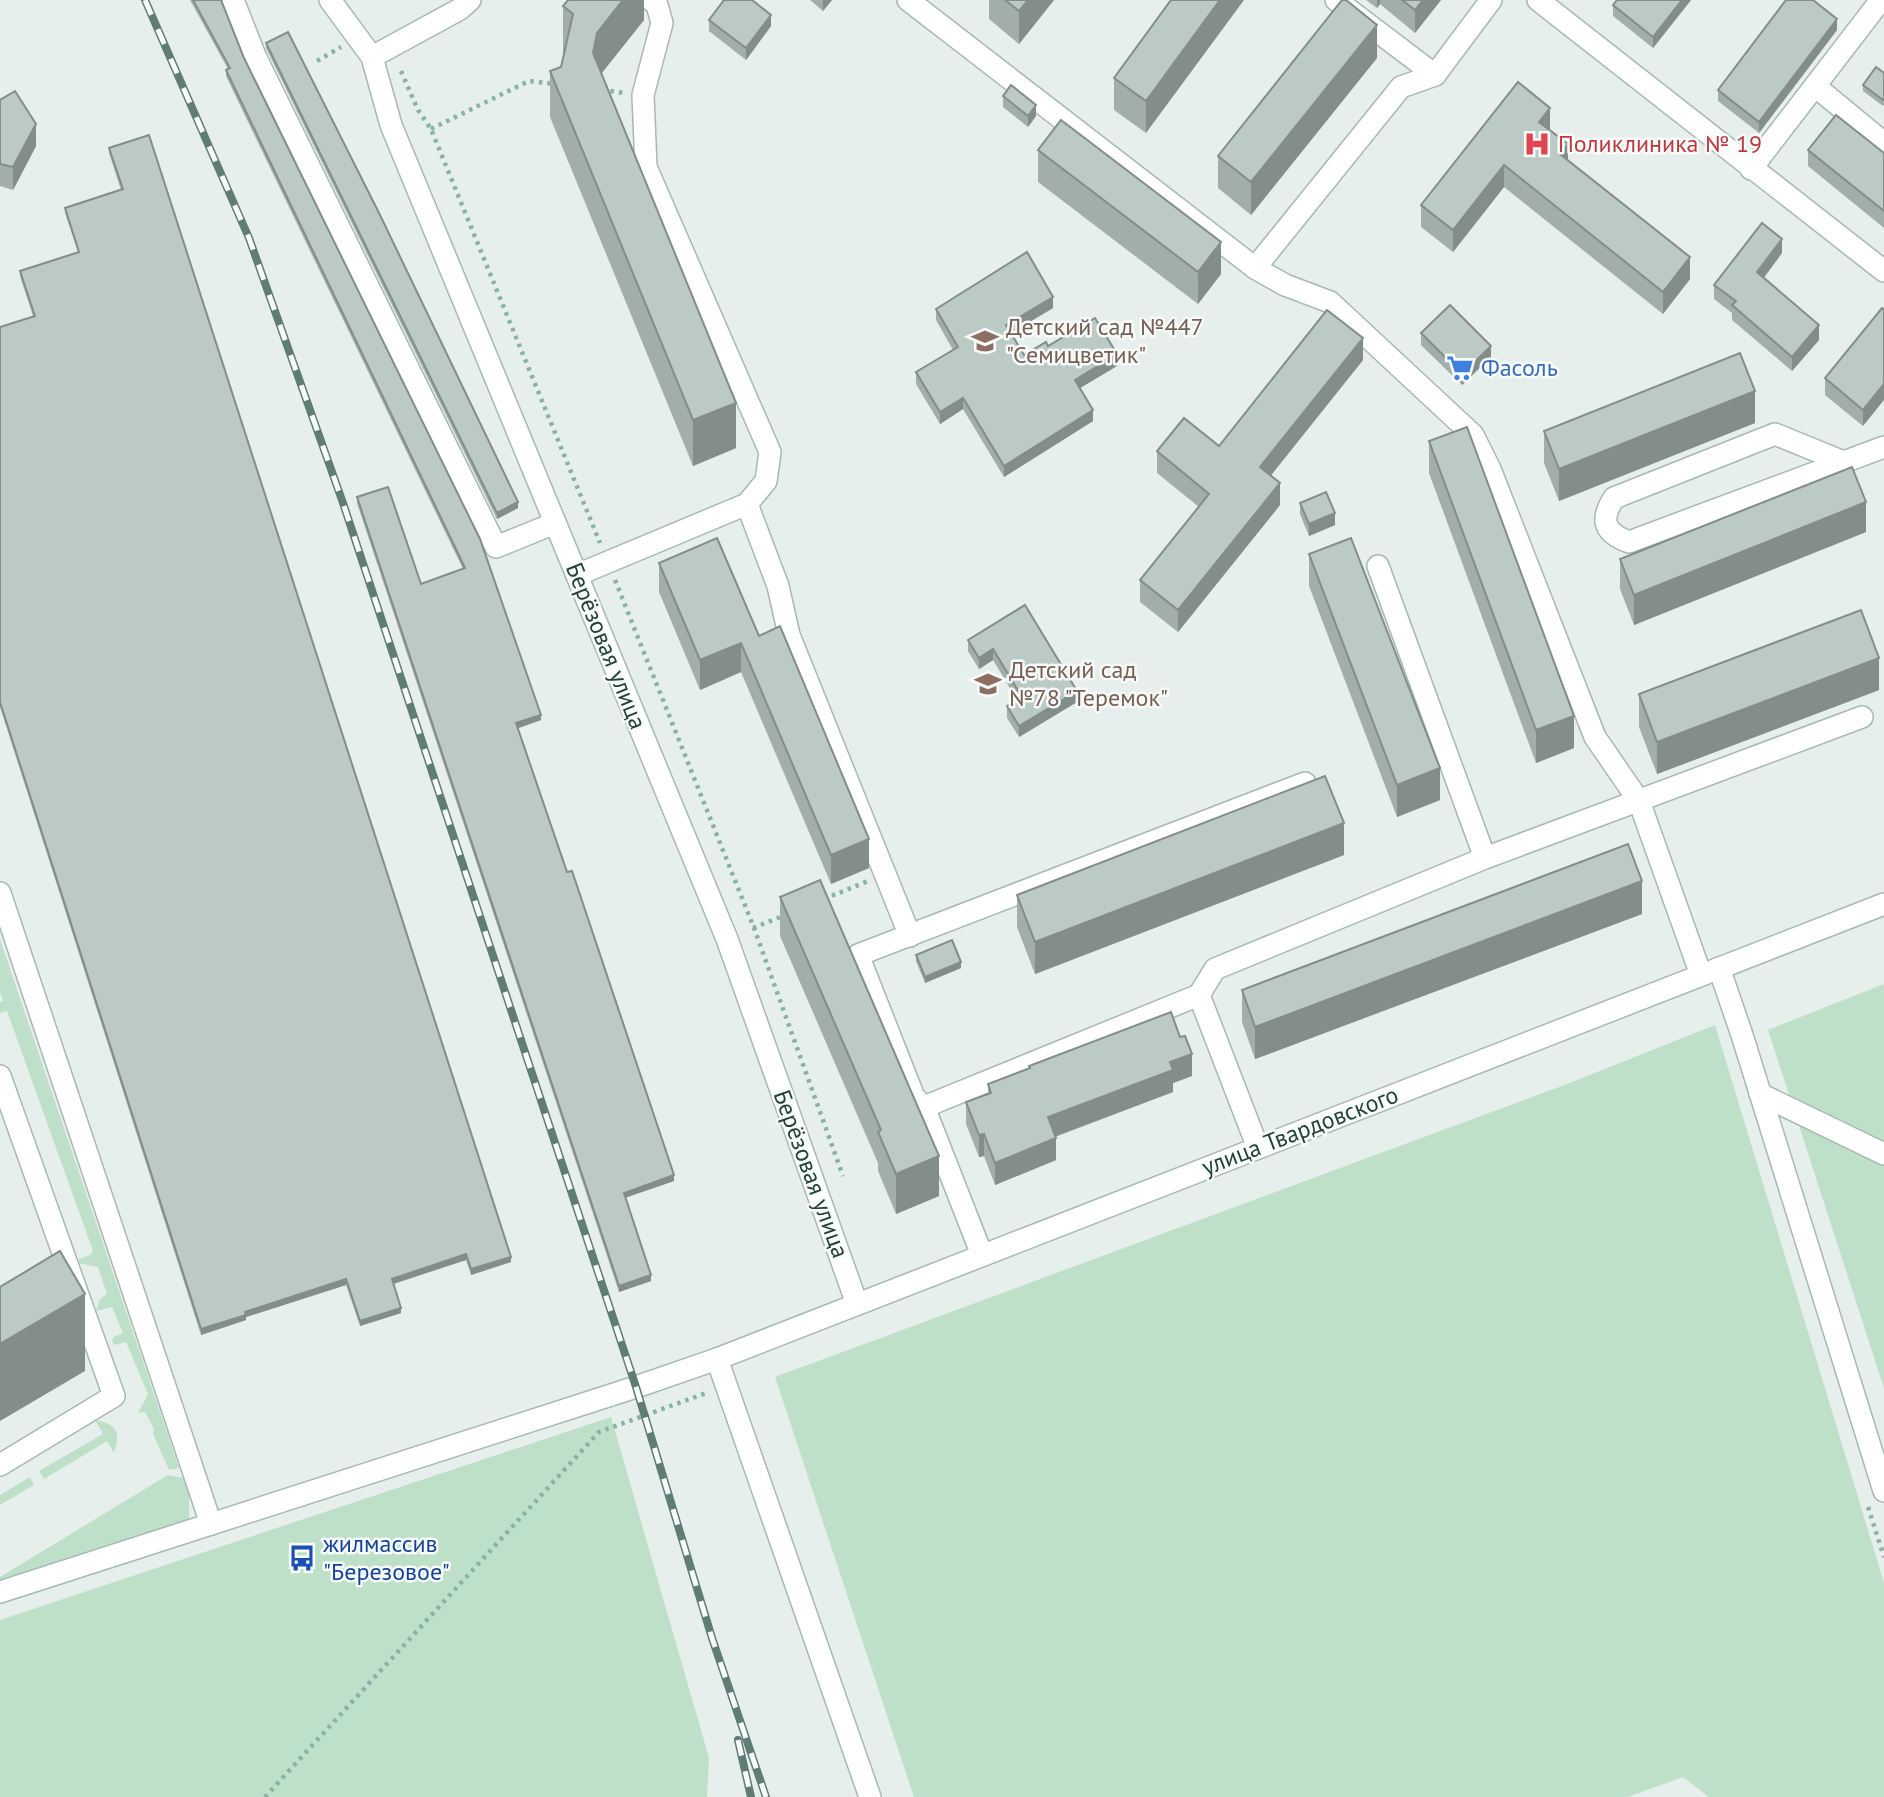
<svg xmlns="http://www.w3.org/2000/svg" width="1884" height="1797" viewBox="0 0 1884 1797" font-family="'PT Sans',sans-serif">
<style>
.green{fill:#bfe0c8}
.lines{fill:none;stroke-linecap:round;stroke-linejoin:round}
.minor-casing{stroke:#a8b8b2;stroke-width:24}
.path{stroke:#86b3a5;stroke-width:4.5;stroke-dasharray:3.5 5;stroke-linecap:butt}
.minor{stroke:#fff;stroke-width:21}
.rail-casing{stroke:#5f7d75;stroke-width:8}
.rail{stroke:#f7fbf9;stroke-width:5;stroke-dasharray:16;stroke-linecap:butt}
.wall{fill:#a1aea9}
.shaded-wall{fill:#838d89}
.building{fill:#bbcac4;stroke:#838d89;stroke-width:2}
.labels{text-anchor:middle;stroke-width:5;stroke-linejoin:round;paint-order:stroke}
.health-label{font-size:24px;fill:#be3a42;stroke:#f7fbf9;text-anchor:start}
.education-label{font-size:24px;fill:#785e54;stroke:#f7fbf9;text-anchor:start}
.shop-label{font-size:24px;fill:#366cbe;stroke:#f7fbf9;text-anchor:start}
.street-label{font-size:24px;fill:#24423a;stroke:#f7fbf9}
.transit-label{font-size:24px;fill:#164399;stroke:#f7fbf9;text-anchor:start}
</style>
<rect width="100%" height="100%" fill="#e6efeb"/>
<g class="green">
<polygon points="0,939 179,1468 169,1470 153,1434 154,1429 145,1412 138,1413 148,1394 126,1342 114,1345 112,1340 114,1337 123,1333 112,1307 96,1311 100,1299 107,1294 98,1267 78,1263 79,1259 90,1255 93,1251 7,1011 0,1013 0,1002 3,1001 0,992"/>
<polygon points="1884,984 1884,1388 1768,1030"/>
<polygon points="1715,1025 1884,1583 1884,1797 1709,1797 1683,1777 1628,1797 914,1797 775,1377 1562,1086"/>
<polygon points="611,1417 709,1758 707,1797 0,1797 0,1620"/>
<path d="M95,1420C117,1424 121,1432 114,1453L107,1441L44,1479L39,1471L103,1434Z"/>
<polygon points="168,1475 189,1479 189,1519 0,1584 0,1577"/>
<polygon points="30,1477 34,1485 0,1505 0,1495"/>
</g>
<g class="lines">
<g class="minor-casing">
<g id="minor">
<polyline points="233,0 256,58 496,547 555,523"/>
<polyline points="330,0 372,57 391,125 727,939 857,1304"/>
<polyline points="908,0 1255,268 1285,285 1330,302 1473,435 1490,469 1595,737 1639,801 1701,975"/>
<polyline points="1336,0 1435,75"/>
<polyline points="1538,0 1884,271"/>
<polyline points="372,57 460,9 470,0"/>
<polyline points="1815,86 1884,143"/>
<polyline points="1751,169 1881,0"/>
<polyline points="1255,268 1401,87 1435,75 1491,0"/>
<path d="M1841,461L1775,434L1614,498C1599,521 1605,533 1629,542L1884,447"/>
<polyline points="747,504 778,586 789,635 910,936"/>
<polyline points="1378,566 1485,858"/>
<polyline points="577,575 747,504 766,481 770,452 646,167 643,95 662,23 657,5 651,0"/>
<polyline points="0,893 211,1524"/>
<polyline points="1719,968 1742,1035 1884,1491"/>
<polyline points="1199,995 1215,969 1485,858 1862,717"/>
<polyline points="0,1076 114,1396 0,1465"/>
<polyline points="1760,1094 1884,1154"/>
<polyline points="924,1107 1199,995 1258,1148"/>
<polyline points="982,1255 924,1107 914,1097 858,955 1305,783"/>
<polyline points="717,1359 870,1797"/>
<polyline points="0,1592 636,1387 717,1359 1884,904"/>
</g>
</g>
<g class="path">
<polyline points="317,61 341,47"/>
<polyline points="401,71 418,110 431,129 600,543"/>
<polyline points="602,90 625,93"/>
<polyline points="431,129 529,81 555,84"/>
<polyline points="615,580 754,928 843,1176"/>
<polyline points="824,899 868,881"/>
<polyline points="753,928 783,916"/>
<polyline points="1868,1507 1884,1557"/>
<polyline points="265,1797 599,1432 709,1392"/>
</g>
<use href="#minor" class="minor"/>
<g class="rail-casing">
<g id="rail">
<polyline points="145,0 249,238 343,503 636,1387 712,1638 766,1797"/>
<polyline points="738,1740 751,1797"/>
</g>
</g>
<use href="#rail" class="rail"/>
</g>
<g class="wall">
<polygon points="190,0 221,0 244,58 541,720 518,728 674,1181 625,1198 651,1281 619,1292 357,503 357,497 421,584 463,569 226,76 226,70 228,69"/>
<polygon points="644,0 644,20 601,74 736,448 693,466 550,117 550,71 561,67 564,53 563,52 563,6"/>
<polygon points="810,0 832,0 823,11"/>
<polygon points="989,0 1054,0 1019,44 989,19"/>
<polygon points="1171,0 1146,133 1114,110 1114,78"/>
<polygon points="1366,0 1441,0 1415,33 1380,4 1377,8"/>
<polygon points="1617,0 1691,0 1653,48 1613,16 1613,5"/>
<polygon points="709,20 771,26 746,60 709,31"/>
<polygon points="1837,30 1759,133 1718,101 1718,90"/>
<polygon points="266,43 518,508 497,519 266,48"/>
<polygon points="1377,58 1251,215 1218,188 1218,156"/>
<polygon points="1884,73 1884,104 1883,106 1863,91 1863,85"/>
<polygon points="1003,96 1036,116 1028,127 1003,107"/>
<polygon points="0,100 36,146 13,190 0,186"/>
<polygon points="1550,130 1568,160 1690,279 1663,314 1504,187 1453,252 1421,227 1421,205"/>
<polygon points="109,148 511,1262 471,1275 466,1260 394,1284 401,1313 360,1326 346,1285 246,1317 246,1320 201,1335 0,707 0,327 33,316 20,276 20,271 78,252 65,213 65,208 121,190 109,153"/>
<polygon points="1038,150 1221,274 1198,304 1038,182"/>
<polygon points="1808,150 1884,153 1884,228 1808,166"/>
<polygon points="1782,253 1764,278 1819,340 1792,371 1732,320 1732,313 1714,299 1714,285"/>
<polygon points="1053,308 1011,333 1024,355 1048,346 1117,366 1080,388 1093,421 1004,477 963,409 940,424 916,384 916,372 953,350 936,320 936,309"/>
<polygon points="1882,308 1863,426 1825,395 1825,378"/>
<polygon points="1421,333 1491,357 1462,385 1421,345"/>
<polygon points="1363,360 1271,475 1280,505 1178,632 1140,602 1140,580 1199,507 1157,473 1157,451 1219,446"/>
<polygon points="1755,423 1559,501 1544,463 1544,431"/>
<polygon points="1429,441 1574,748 1536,763 1429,473"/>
<polygon points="1300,503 1335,525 1309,536 1300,514"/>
<polygon points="1866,532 1634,625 1620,589 1620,559"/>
<polygon points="1309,554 1440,800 1397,817 1309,586"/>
<polygon points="659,563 759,636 869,868 831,884 741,672 700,690 659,592"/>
<polygon points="1025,605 1077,702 1019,737 1007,718 1007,706 1017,700 993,660 979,669 968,651 968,640"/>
<polygon points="1879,690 1657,774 1639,727 1639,694"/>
<polygon points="1344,855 1035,974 1017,927 1017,895"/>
<polygon points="780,897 939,1196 896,1214 878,1171 878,1163 780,936"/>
<polygon points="1642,914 1255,1059 1242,1022 1242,990"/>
<polygon points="916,955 961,968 925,983 916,961"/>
<polygon points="1029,1066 1192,1076 1173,1083 1173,1092 1055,1137 1056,1160 995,1185 984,1156 979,1157 966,1124 966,1102 988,1094 988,1084 1029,1069"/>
</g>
<g class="shaded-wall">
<polygon points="623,0 644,0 644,20 597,79 593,53 597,33"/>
<polygon points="823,0 832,0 823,11"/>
<polygon points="1028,0 1054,0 1019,44 1019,11"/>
<polygon points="1220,0 1244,0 1146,133 1146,101"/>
<polygon points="1377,0 1380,0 1380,4 1377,8"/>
<polygon points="1423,0 1441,0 1415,33 1415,10"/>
<polygon points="1682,0 1691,0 1653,48 1653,37"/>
<polygon points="771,15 771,26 746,60 746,48"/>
<polygon points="1837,19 1837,30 1759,133 1759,122"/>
<polygon points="1377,25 1377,58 1251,215 1251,182"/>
<polygon points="1036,105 1036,116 1028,127 1028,116"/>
<polygon points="1550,108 1550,130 1539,122"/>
<polygon points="36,124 36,146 13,190 13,167"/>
<polygon points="1568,144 1568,166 1560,154"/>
<polygon points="1504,165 1504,187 1453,252 1453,230"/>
<polygon points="1782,239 1782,253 1757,286 1757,272"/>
<polygon points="1221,242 1221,274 1198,304 1198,272"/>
<polygon points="1690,257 1690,279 1663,314 1663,292"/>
<polygon points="1053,297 1053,308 1006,336 1006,325"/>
<polygon points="1819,325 1819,340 1792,371 1792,357"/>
<polygon points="1363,338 1363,360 1260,489 1260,467"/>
<polygon points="1491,346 1491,357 1462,385 1462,374"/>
<polygon points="1117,354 1117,366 1075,391 1075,380"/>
<polygon points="1884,384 1884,400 1863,426 1863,410"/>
<polygon points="1755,391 1755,423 1559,501 1559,469"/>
<polygon points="963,398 963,409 940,424 940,412"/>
<polygon points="736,403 736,448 693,466 693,420"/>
<polygon points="1093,410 1093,421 1004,477 1004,466"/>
<polygon points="1280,483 1280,505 1178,632 1178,610"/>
<polygon points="518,502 518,508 497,519 497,513"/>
<polygon points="1866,502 1866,532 1634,625 1634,595"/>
<polygon points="1335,513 1335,525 1309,536 1309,524"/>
<polygon points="741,643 741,672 700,690 700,660"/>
<polygon points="993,649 993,660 979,669 979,658"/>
<polygon points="1879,658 1879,690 1657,774 1657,742"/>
<polygon points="1077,691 1077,702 1019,737 1019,726"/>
<polygon points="541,715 541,720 516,729 516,723"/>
<polygon points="1574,716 1574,748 1536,763 1536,730"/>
<polygon points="1440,768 1440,800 1397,817 1397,785"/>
<polygon points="1344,823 1344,855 1035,974 1035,942"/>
<polygon points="869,839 869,868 831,884 831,855"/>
<polygon points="1642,881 1642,914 1255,1059 1255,1027"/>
<polygon points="961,962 961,968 925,983 925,977"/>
<polygon points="1192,1054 1192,1076 1173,1083 1173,1092 1048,1139 1048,1117 1170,1062"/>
<polygon points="984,1134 984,1156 979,1157 979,1135"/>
<polygon points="1056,1138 1056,1160 995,1185 995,1163"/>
<polygon points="939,1156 939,1196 896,1214 896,1174"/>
<polygon points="674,1175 674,1181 624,1198 624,1193"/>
<polygon points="466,1254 466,1260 392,1284 392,1279"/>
<polygon points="511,1257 511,1262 471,1275 471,1269"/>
<polygon points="651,1275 651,1281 619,1292 619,1286"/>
<polygon points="346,1279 346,1285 246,1317 246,1320 201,1335 201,1329 245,1312"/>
<polygon points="85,1294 85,1371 0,1421 0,1344"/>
<polygon points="401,1308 401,1313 360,1326 360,1321"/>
</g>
<g class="building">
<polygon points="193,0 221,0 244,58 480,539 541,715 516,723 567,872 572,871 674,1175 624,1193 651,1275 619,1286 357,497 388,487 421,584 465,568 226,70 230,68"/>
<polygon points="568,0 623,0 597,33 593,53 736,403 693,420 550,71 561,67 573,14 563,6"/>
<polygon points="724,0 752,0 771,15 746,48 709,20"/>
<polygon points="1005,0 1028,0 1019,11"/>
<polygon points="1171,0 1220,0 1146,101 1114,78"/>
<polygon points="1342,0 1346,0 1377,25 1251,182 1218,156"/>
<polygon points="1402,0 1423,0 1415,10"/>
<polygon points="1617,0 1682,0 1653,37 1613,5"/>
<polygon points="1786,0 1813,0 1837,19 1759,122 1718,90"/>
<polygon points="288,32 380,215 518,502 497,513 266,43"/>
<polygon points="1876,67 1884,73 1884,99 1883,100 1863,85"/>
<polygon points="1518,82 1550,108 1539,122 1568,144 1560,154 1690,257 1663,292 1504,165 1453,230 1421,205"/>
<polygon points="1011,85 1036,105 1028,116 1003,96"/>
<polygon points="15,91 36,124 13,167 0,164 0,100"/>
<polygon points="1836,115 1884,153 1884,211 1808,150"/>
<polygon points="1061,120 1221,242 1198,272 1038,150"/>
<polygon points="149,135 511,1257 471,1269 466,1254 392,1279 401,1308 360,1321 346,1279 245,1312 246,1315 201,1329 0,702 0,327 35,316 20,271 79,252 65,208 123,189 109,148"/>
<polygon points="1762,223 1782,239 1757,272 1819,325 1792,357 1732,305 1736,301 1714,285"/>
<polygon points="1027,252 1053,297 1006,325 1024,355 1046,342 1048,346 1095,318 1117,354 1075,380 1093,410 1004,466 963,398 940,412 916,372 958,347 936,309"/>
<polygon points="1450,305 1491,346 1462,374 1421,333"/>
<polygon points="1882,308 1884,310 1884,384 1863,410 1825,378"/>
<polygon points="1327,310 1363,338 1260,467 1280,483 1178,610 1140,580 1209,494 1157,451 1184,418 1219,446"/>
<polygon points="1740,353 1755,391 1559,469 1544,431"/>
<polygon points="1467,427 1574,716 1536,730 1429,441"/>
<polygon points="1852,467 1866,502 1634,595 1620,559"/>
<polygon points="1326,492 1335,513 1309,524 1300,503"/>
<polygon points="717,538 759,636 780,626 869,839 831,855 741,643 700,660 659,563"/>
<polygon points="1351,538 1440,768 1397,785 1309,554"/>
<polygon points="1025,605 1077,691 1019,726 1007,706 1022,697 993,649 979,658 968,640"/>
<polygon points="1861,610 1879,658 1657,742 1639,694"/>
<polygon points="1325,776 1344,823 1035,942 1017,895"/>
<polygon points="1628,844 1642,881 1255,1027 1242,990"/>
<polygon points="820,880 939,1156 896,1174 878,1132 881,1130 780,897"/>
<polygon points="952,940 961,962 925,977 916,955"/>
<polygon points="1171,1012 1180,1037 1185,1036 1192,1054 1170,1062 1173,1070 1048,1117 1056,1138 995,1163 984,1134 979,1135 966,1102 991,1093 988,1084 1030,1068 1029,1066"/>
<polygon points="60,1251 85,1294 0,1344 0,1287"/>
</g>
<defs>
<g id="hospital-bare" transform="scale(2.1)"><path d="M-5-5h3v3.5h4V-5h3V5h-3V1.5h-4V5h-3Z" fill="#e0444e" stroke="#f7fbf9" stroke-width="2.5" paint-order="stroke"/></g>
<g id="school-bare" transform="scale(2.1)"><path d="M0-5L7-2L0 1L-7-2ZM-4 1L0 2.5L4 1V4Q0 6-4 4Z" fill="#8d6e63" stroke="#f7fbf9" stroke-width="2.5" paint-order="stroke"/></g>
<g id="supermarket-bare" transform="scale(2.1)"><path d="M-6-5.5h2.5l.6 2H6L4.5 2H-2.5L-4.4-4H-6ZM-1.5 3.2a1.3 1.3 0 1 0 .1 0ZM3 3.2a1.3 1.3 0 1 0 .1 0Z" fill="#3f7fe0" stroke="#f7fbf9" stroke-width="2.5" paint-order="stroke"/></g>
<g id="bus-bare" transform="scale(2.1)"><path d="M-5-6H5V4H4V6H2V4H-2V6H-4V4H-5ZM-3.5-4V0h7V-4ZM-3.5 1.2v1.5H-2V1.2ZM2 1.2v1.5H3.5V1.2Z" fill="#1a4fb4" stroke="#f7fbf9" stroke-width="2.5" paint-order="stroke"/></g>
</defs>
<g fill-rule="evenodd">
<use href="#hospital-bare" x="1537" y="144"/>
<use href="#school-bare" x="985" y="341"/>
<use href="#supermarket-bare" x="1460" y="368"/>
<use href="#school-bare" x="988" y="684"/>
<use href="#bus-bare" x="302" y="1558"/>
</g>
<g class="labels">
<g class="health-label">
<text x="1558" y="152">Поликлиника № 19</text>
</g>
<g class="education-label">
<text x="1006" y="335">Детский сад №447<tspan x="1006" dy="28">"Семицветик"</tspan></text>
<text x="1009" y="678">Детский сад<tspan x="1009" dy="28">№78 "Теремок"</tspan></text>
</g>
<g class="shop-label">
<text x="1481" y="376">Фасоль</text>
</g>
<g class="street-label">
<text transform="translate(606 646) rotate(68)" y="8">Берёзовая улица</text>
<text transform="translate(1300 1131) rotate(-21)" y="8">улица Твардовского</text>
<text transform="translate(811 1174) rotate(70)" y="8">Берёзовая улица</text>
</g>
<g class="transit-label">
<text x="323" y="1552">жилмассив<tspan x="323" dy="28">"Березовое"</tspan></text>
</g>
</g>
</svg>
